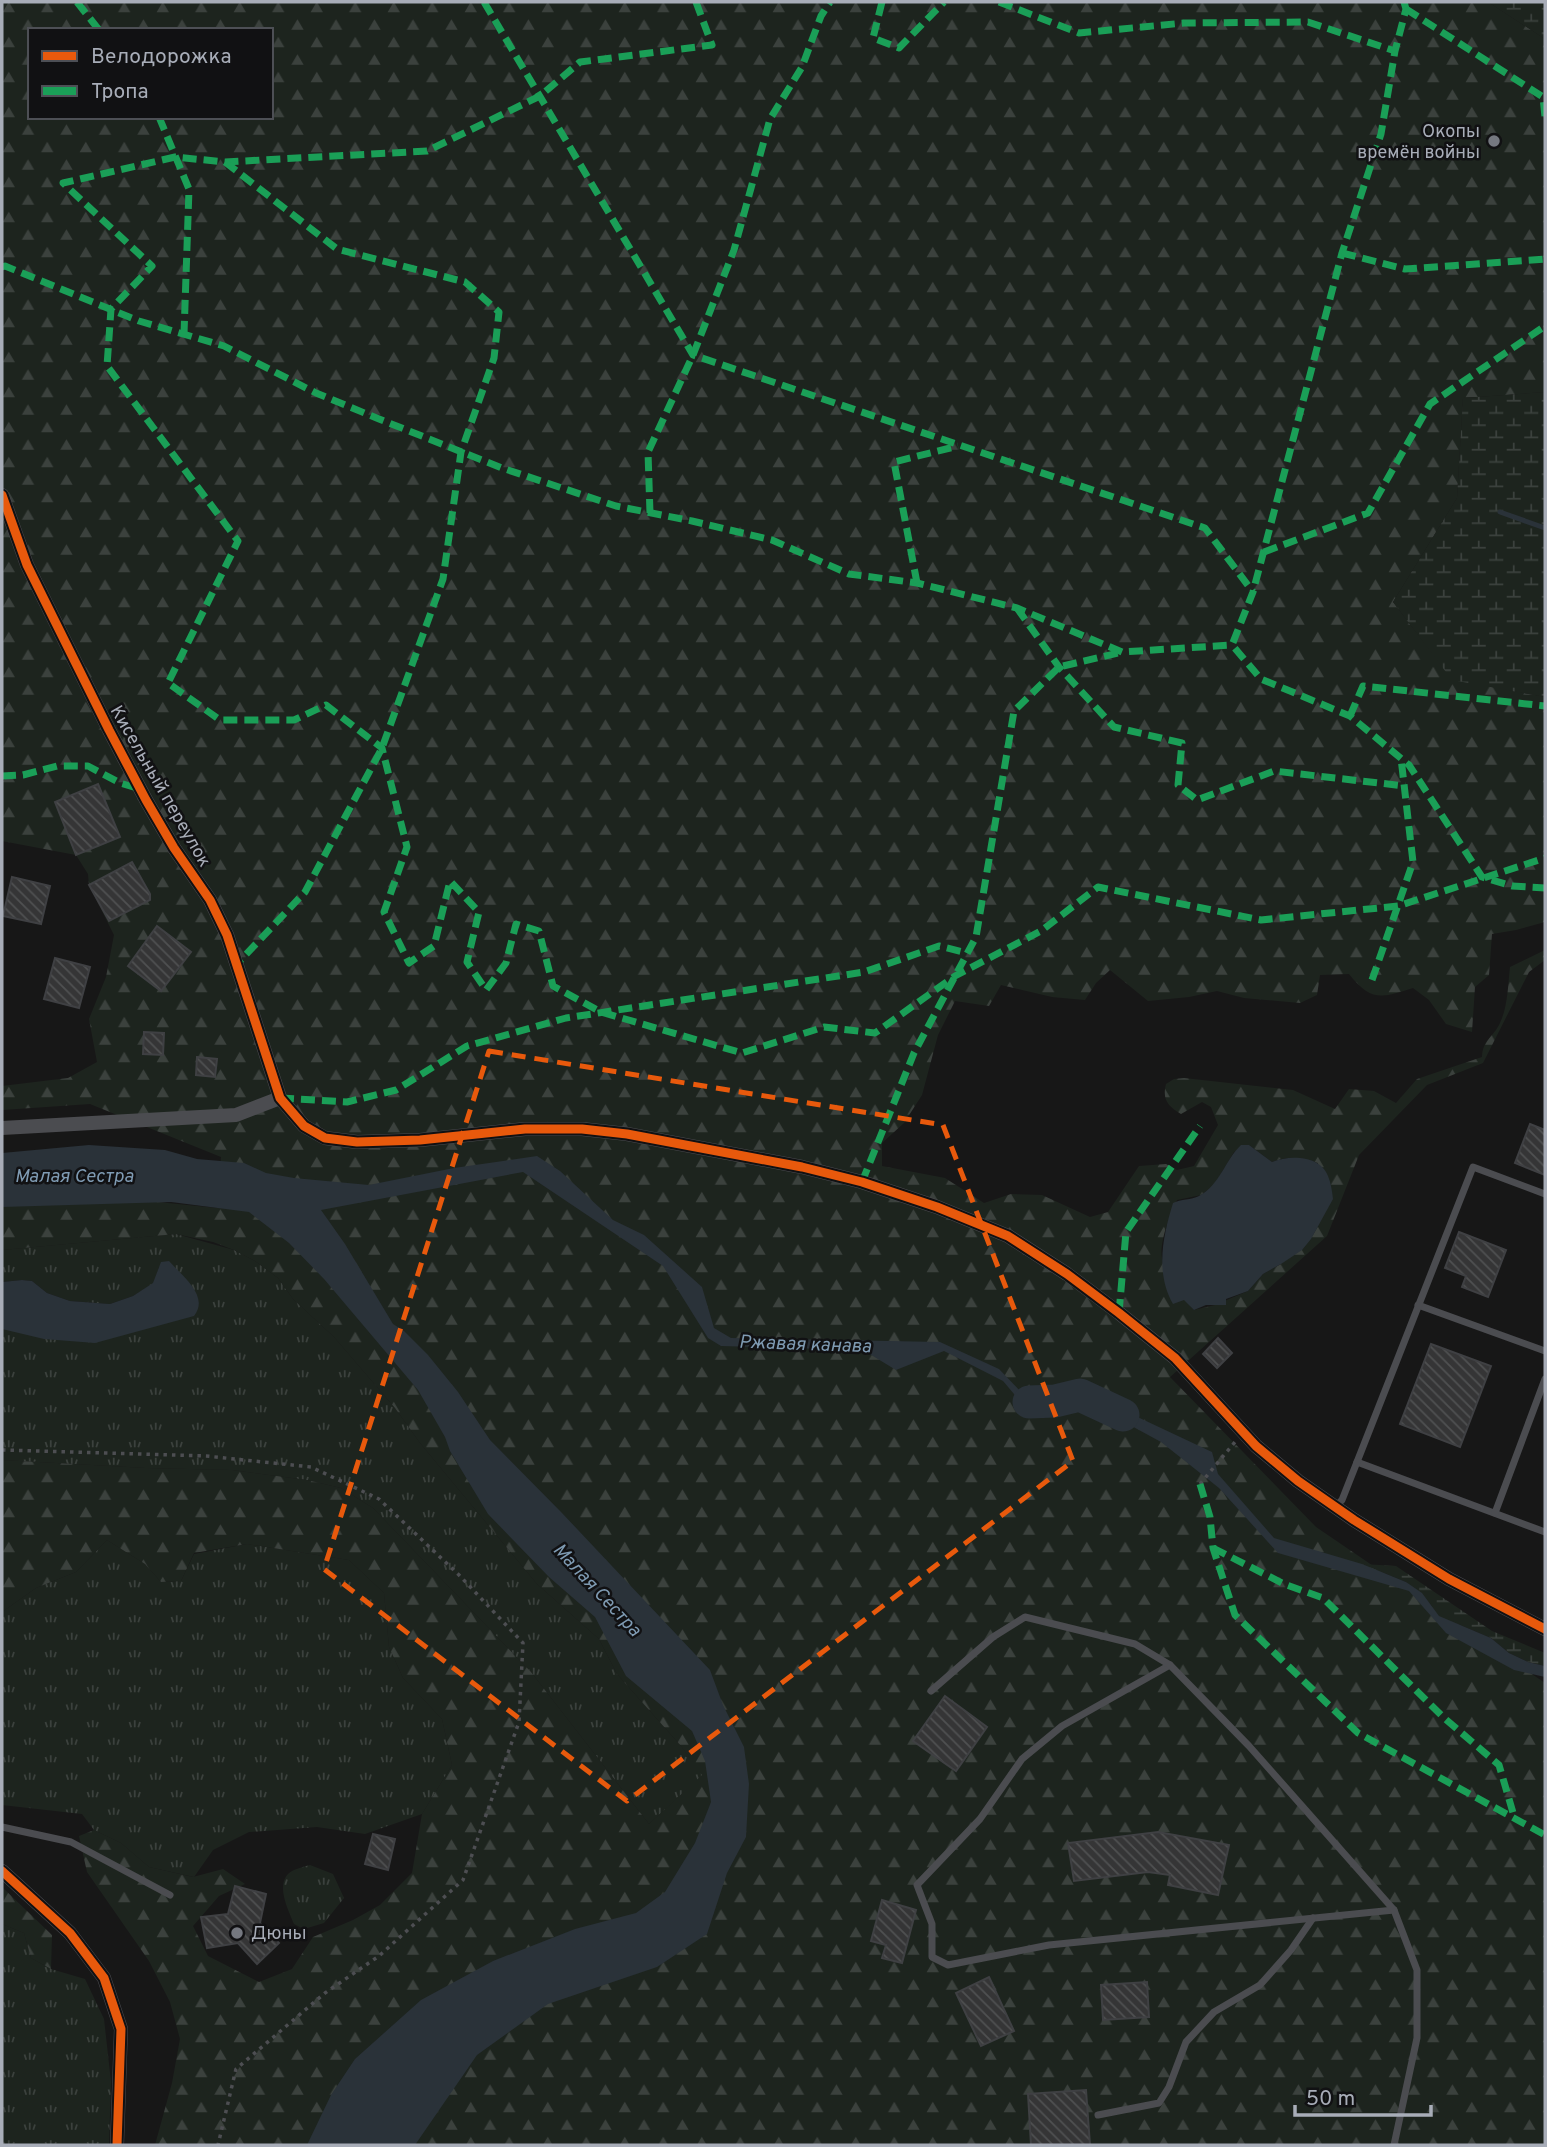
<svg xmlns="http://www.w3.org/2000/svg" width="1547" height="2147" viewBox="0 0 1547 2147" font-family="Overpass,sans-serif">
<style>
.grass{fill:url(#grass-tufts)}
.forest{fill:url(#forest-firs);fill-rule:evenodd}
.wetland{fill:url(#wetland-marsh)}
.water{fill:#2a3239}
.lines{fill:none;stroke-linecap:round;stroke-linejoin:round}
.stream{stroke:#2a3239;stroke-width:5}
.river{stroke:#2a3239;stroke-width:33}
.building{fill:url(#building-back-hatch);stroke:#3f4043;stroke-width:2}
.path{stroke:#4d4e52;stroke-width:3.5;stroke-dasharray:3.5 5;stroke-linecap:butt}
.service{stroke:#4b4c50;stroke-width:7}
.minor{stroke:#4b4c50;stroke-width:14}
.quiet{stroke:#1a9f57;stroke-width:7;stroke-dasharray:14 7;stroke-linecap:butt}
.cycleway-casing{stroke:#111113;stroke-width:13}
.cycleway{stroke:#e8590c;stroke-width:9}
.marked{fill:none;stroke:#e8590c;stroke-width:5;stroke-dasharray:14 9;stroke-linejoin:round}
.poi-dot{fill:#757880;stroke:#111113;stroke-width:2.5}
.labels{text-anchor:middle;stroke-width:5;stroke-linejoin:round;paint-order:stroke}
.poi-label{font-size:18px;fill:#a8adb8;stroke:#111113;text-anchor:end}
.street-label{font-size:18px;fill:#a8adb8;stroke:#111113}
.water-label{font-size:19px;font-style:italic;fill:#7f9bb3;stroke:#111113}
</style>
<defs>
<pattern id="grass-tufts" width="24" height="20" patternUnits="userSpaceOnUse" patternTransform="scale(1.75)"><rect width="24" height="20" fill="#1d241e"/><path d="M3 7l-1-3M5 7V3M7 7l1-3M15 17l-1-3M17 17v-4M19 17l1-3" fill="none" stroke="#3b413d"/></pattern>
<pattern id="forest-firs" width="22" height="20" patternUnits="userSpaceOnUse" patternTransform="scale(1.75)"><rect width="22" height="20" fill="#1d241e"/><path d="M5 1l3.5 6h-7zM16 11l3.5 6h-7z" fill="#3b413d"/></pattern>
<pattern id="wetland-marsh" width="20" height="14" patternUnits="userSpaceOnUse" patternTransform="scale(1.75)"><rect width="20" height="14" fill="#1d241e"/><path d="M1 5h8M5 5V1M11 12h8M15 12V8" fill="none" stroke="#3b413d"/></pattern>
<pattern id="building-back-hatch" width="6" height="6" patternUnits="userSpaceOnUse" patternTransform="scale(1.75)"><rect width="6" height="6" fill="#353536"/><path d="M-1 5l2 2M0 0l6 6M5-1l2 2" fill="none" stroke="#4f5051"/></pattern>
</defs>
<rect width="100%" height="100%" fill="#171717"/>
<g class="grass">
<polygon points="176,1234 234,1250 255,1261 278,1278 293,1299 334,1337 395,1408 420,1443 537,1584 599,1639 617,1674 681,1746 703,1775 649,1824 531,1672 373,1508 341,1488 307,1480 232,1470 146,1468 2,1460 2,1329 194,1316 159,1267 154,1283 133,1296 110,1304 70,1301 47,1293 32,1281 22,1280 2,1282 2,1250"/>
<polygon points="107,1540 145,1564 161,1582 181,1581 194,1554 247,1544 349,1560 384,1593 389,1647 403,1678 442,1719 452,1765 422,1814 365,1834 317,1827 249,1832 213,1850 194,1877 149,1867 121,1843 94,1830 82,1814 2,1805 2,1612 36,1588 76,1572"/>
<path d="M310,1865L333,1874L344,1898L324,1923L304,1929L294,1924C289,1911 276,1887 288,1874C293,1869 303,1867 310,1865Z"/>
<polygon points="2,1924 24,1933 31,1958 51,1969 85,1979 104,2019 111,2082 109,2145 2,2145"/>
</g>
<g class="forest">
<path d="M2,2H1488L1545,39V392L1463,398L1457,498L1393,602L1452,679L1545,697V922L1516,930L1492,934L1489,975L1475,987L1472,1032L1446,1024L1429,1000L1413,988C1382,998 1371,1002 1349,974L1320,975L1317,995L1300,1003L1244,998L1217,991L1189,997L1148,1001L1110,970L1096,983L1085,1000L1052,997L1001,985L989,1006L955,1001L938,1035L922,1095L904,1123L882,1143V1166L945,1178L984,1203L1011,1194L1042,1195L1090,1217L1108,1212L1139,1166L1166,1164L1177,1170L1194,1166L1218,1125L1211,1107L1202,1102L1181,1114C1168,1106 1162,1100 1166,1084L1174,1079L1184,1078L1293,1090L1335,1109L1349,1089L1374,1091L1396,1103L1417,1079L1482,1057C1483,1039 1493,1038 1500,1023C1508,1006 1508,985 1510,967L1545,950V960L1529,972L1483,1063L1427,1085L1359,1155L1327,1236L1170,1377L1316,1527L1545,1683V2145H155L172,2083L180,2039L170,2002L149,1961L87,1872L79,1836L94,1830L121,1843L149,1867L193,1877L223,1869L245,1884L219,1896L193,1926L208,1956L259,1982L292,1969L313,1937L353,1920L380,1905L412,1873L422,1814L452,1765L442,1719L403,1678L389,1647L384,1593L349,1560L247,1544L194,1553L181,1581L161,1582L145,1564L107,1540L76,1572L36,1588L2,1612V1460L146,1468L232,1470L307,1480L341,1488L373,1508L531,1672L649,1824L702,1775L681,1746L617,1674L599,1639L537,1584L420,1443L395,1408L334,1337L293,1299L278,1278L255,1261L234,1250L213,1242L176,1234L2,1250V1200L118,1198L217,1208L221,1157L90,1104L2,1110V1086L68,1078L97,1062L89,1019L106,977L114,935L89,885L88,874L76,855L2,841ZM30,30H271V117H30ZM1249,1145L1272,1162C1288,1155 1301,1158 1318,1163L1281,1264L1263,1274L1248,1291L1215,1305L1194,1310C1185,1301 1165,1271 1162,1258C1159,1243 1170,1214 1177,1200L1201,1195L1214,1185L1234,1152Z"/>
<polygon points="2,1887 52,1935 51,1969 31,1958 24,1933 2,1924"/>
</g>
<g class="wetland">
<polygon points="1488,2 1545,2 1545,39"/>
<polygon points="1545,392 1545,697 1452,680 1393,602 1457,498 1463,398"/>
<polygon points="1362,1564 1396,1566 1492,1631 1545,1653 1545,1666 1528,1662 1509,1653 1491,1638 1439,1616 1432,1606 1406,1582"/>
</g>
<g class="water">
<polygon points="89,1145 165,1150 197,1159 244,1163 266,1173 294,1178 369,1185 454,1168 537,1156 560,1171 613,1220 644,1235 702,1287 714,1328 731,1338 940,1342 999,1369 1024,1395 1093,1396 1212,1452 1218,1474 1274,1538 1362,1564 1406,1582 1422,1593 1439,1616 1491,1638 1509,1653 1528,1662 1545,1666 1545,1677 1514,1670 1446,1633 1409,1591 1278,1553 1219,1488 1161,1442 1082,1399 1024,1406 1003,1381 944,1351 896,1370 863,1350 721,1346 708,1338 663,1266 523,1172 321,1210 345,1244 393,1324 404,1331 428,1355 458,1392 490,1440 562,1513 710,1670 723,1705 744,1747 749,1784 746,1837 727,1873 707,1934 657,1967 548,2004 477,2055 415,2145 307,2145 331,2095 355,2059 421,2000 493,1961 575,1929 636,1913 665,1892 695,1843 711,1802 705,1761 692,1731 626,1676 595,1617 549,1577 488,1514 450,1451 445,1437 418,1390 324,1279 289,1243 249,1212 171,1202 2,1207 2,1153"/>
<path d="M1241,1145H1249L1272,1162C1289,1155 1320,1155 1328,1176C1331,1183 1332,1191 1333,1199L1311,1239L1302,1250L1281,1264L1263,1274L1248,1291L1226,1299V1305H1206L1194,1310L1184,1300L1173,1304C1155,1273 1163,1235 1173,1203C1181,1199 1191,1200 1199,1196C1220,1185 1225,1160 1241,1145Z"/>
<path d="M169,1261C182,1276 210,1296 194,1316L95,1343L44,1339L2,1329V1282L22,1280L32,1281L47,1293L70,1301L110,1304L133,1296L153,1283L161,1262Z"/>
</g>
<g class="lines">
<polyline class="stream" points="1500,512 1545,528"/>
<polyline class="river" points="1029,1402 1055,1401 1080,1395 1123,1415"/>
</g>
<g class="building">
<polygon points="98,784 120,837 76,855 55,802"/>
<polygon points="132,862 150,894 150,900 109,921 89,885"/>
<polygon points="12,877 50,886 41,924 3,916"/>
<polygon points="157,926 191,952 161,991 128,966"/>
<polygon points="55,958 90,967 79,1008 44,999"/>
<polygon points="144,1032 164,1033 163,1055 143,1054"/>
<polygon points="197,1057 217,1059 215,1077 196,1075"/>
<polygon points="1530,1124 1545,1130 1545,1175 1515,1163"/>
<polygon points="1459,1232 1506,1250 1488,1297 1462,1287 1466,1276 1445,1268"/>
<polygon points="1218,1338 1232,1353 1217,1368 1203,1354"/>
<polygon points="1431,1344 1491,1366 1460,1447 1400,1424"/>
<polygon points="945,1696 987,1727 956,1771 913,1741"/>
<polygon points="1158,1832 1229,1845 1218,1895 1168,1885 1170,1875 1148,1872 1074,1881 1068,1843"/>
<polygon points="373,1834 395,1839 388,1870 365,1864"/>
<polygon points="235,1886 266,1894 260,1923 279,1943 257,1964 238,1943 207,1948 201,1917 228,1914"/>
<polygon points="882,1900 916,1910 902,1963 882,1958 886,1945 871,1941"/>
<polygon points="989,1977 1014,2031 981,2046 956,1993"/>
<polygon points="1147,1982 1149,2017 1103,2020 1101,1985"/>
<polygon points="1086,2090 1090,2145 1031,2145 1028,2094"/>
</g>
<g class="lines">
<g class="path">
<polyline points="2,1450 206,1456 311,1467 379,1499 459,1575 523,1643 519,1722 463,1880 379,1956 325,1993 236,2069 218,2145"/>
<polyline points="1200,1484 1235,1442"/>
</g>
<g class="service">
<polyline points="1418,1305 1545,1351"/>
<polyline points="1357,1462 1545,1532"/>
<polyline points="1336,1506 1342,1500 1357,1462 1473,1167 1545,1194"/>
<polyline points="1495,1513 1545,1379"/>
<polyline points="1170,1665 1062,1726 1022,1759 980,1819 917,1885 932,1924 932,1957 948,1965 1049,1945 1394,1910"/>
<polyline points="931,1691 993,1637 1025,1617 1135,1644 1170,1665 1249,1746 1394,1910 1417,1970 1417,2038 1394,2145"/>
<polyline points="2,1827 71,1842 170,1895"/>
<polyline points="1098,2115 1159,2103 1169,2087 1186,2042 1214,2012 1260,1985 1291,1950 1313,1918"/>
</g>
<g class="minor">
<polyline points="2,495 27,565 109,730 146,800 174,848 210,900 227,935 280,1098 304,1126 325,1138 357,1142 420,1140 525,1129 582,1129 627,1134 802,1167 862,1182 937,1207 1008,1236 1067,1274 1119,1313 1175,1358 1256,1446 1298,1481 1354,1520 1449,1579 1545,1629"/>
<polyline points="2,1128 236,1115 280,1098"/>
<polyline points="2,1871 70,1933 104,1978 121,2029 117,2145"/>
</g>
<g class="quiet">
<polyline points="77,2 99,30"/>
<polyline points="484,2 693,355 1205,528 1253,592"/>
<polyline points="696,2 712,45 580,62 540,96 427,151 225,162 175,157 63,183 152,266 111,309 107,366 238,541 168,683 220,720 294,720 326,705 382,748 407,847 384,912 409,963 434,946 450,881 479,912 467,962 486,990 506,963 516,924 539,931 553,986 601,1012 742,1053 824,1027 875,1033 955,976 1041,931 1098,887 1261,920 1398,906 1545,858"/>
<polyline points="882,2 873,38 899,48 944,2"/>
<polyline points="999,2 1079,33 1184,23 1308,22 1395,51"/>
<polyline points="1404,2 1406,9 1395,51 1381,134 1342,253 1253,592 1232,645 1261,679 1350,716 1409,765 1482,877 1512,886 1545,888"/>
<polyline points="1406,9 1543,97 1545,117"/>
<polyline points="159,117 189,189 184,334"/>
<polyline points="225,162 337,249 465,282 499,312 494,358 461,452 443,579 382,748 305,892 237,964"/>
<polyline points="1342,253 1405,269 1545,259"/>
<polyline points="2,267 5,266 139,321 224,346 316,393 379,419 502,468 616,506 692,521 772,540 849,574 917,583 1017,608 1122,652 1232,645"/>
<polyline points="650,513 648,452 693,355 734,250 770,119 802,67 821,16 830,2"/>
<polyline points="1264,552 1368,513 1430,404 1545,326"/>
<polyline points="917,583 894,462 958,446"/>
<polyline points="1017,608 1059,667 1114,727 1182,743 1178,785 1197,800 1274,771 1405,786"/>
<polyline points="1350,716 1363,686 1545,706"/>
<polyline points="2,776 23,775 57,766 88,766 120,783 140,789"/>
<polyline points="1372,980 1413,862 1401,758"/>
<polyline points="280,1098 347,1102 396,1090 467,1046 566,1018 864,972 939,946 967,953"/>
<polyline points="862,1182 914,1053 976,937 1014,711 1059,667 1122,652"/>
<polyline points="1119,1313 1126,1232 1200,1126"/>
<polyline points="1200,1484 1210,1517 1213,1548 1235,1615 1358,1733 1545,1835"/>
<polyline points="1213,1548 1284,1584 1323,1598 1443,1717 1499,1765 1514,1816"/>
</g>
<g class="cycleway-casing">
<g id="cycleway">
<polyline points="2,495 27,565 109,730 146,800 174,848 210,900 227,935 280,1098 304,1126 325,1138 357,1142 420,1140 525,1129 582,1129 627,1134 802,1167 862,1182 937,1207 1008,1236 1067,1274 1119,1313 1175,1358 1256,1446 1298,1481 1354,1520 1449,1579 1545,1629"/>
<polyline points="2,1871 70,1933 104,1978 121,2029 117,2145"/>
</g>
</g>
<use href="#cycleway" class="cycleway"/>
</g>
<path class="marked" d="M489,1051L943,1125L1073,1461L627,1801L324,1569Z"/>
<g class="poi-dot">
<circle cx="1494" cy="141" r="7"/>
<circle cx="237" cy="1933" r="7"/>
</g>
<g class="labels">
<g class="poi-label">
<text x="1480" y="137">Окопы<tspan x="1480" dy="21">времён войны</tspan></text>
<text x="251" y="1939" text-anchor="start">Дюны</text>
</g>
<g class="street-label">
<text transform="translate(161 786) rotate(60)" y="6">Кисельный переулок</text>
</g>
<g class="water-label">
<text x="74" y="1182">Малая Сестра</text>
<text transform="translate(805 1343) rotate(2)" y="7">Ржавая канава</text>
<text transform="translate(598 1589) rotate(47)" y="7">Малая Сестра</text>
</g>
</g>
<rect width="1547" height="2147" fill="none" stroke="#a8adb8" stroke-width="7"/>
<rect x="28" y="28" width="245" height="91" fill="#111113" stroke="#4d4f55" stroke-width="2"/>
<rect x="42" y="51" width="35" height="10" fill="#e8590c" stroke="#4d4f55" stroke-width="2"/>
<text x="91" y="63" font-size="21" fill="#a8adb8">Велодорожка</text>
<rect x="42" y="86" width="35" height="10" fill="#1a9f57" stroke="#4d4f55" stroke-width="2"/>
<text x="91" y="98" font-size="21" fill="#a8adb8">Тропа</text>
<path d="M1295 2105v10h136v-10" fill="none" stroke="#a8adb8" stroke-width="3.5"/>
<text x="1306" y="2105" font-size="21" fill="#a8adb8" stroke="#111113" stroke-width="5" paint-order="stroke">50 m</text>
</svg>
